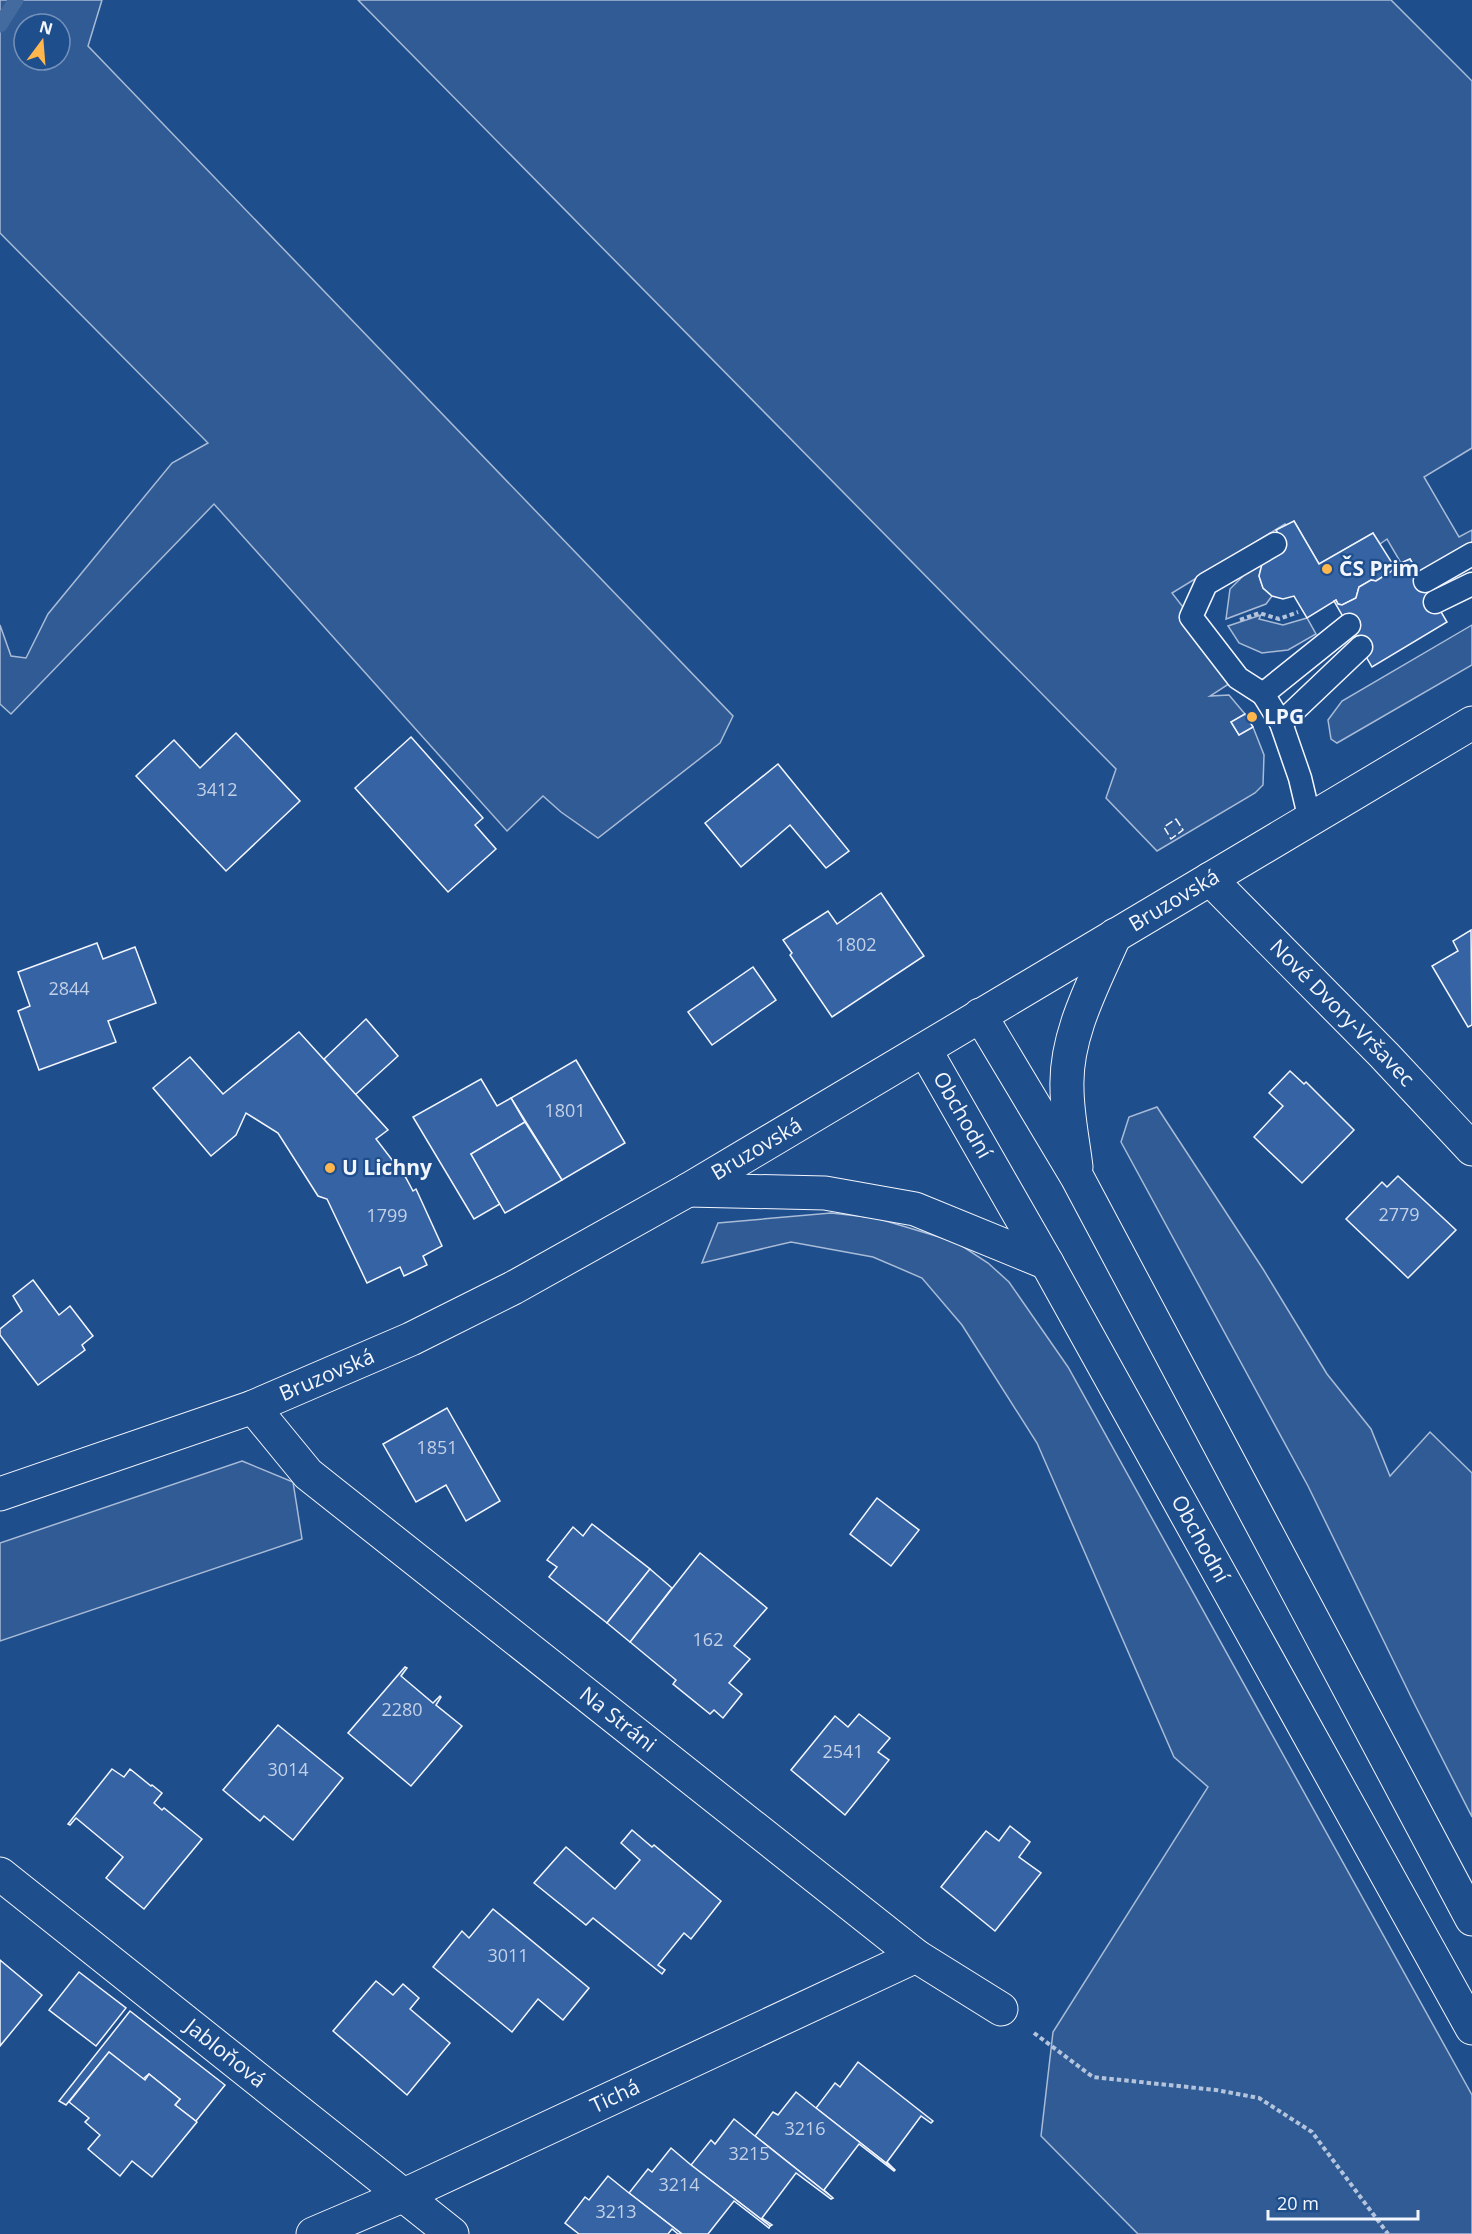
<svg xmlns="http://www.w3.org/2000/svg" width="1472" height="2234" viewBox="0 0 1472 2234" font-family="'Open Sans',sans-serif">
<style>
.built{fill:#305b95;stroke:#a8bbd7;stroke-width:1.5;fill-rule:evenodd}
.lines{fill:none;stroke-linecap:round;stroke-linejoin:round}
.stream{stroke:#446ba0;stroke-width:15}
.building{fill:#3563a3;stroke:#f2f6ff;stroke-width:1.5}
.service-casing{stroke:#f2f6ff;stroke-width:25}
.minor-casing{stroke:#f2f6ff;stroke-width:35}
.secondary-casing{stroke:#f2f6ff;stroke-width:35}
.path{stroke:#b3c4dc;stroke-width:4;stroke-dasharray:4.5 3;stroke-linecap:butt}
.service{stroke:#1f4e8c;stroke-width:22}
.minor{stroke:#1f4e8c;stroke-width:33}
.secondary{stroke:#1f4e8c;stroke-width:33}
.fence{stroke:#f2f6ff;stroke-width:1.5;stroke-dasharray:8 3;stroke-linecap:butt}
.poi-dot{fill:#ffb74d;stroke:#1f4e8c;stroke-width:2}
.labels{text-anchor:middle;stroke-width:4.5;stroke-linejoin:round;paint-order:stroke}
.number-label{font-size:18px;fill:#c3d1e8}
.poi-label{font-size:21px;font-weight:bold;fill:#f2f6ff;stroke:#1f4e8c;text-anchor:start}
.street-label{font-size:21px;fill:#f2f6ff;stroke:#1f4e8c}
</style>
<rect width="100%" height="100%" fill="#1f4e8c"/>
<g class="built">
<path d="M0,0H102L88,46L733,716L720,743L598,838L561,812L543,796L507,831L214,504L11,714L0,704V625L11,656L26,658L48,614L172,463L208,443L0,233ZM24,24H60V60H24Z"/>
<polygon points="358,0 1391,0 1472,81 1472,448 1424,477 1459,537 1472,530 1472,542 1418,573 1410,559 1401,563 1387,539 1380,544 1373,533 1319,564 1294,521 1287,526 1285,524 1172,593 1238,678 1210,696 1229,695 1245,714 1231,722 1239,735 1253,727 1264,755 1263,785 1255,793 1157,851 1106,798 1116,769"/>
<polygon points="1262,564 1259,576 1263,588 1272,596 1266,604 1226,619 1230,589 1249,570"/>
<polygon points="1261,615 1259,619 1283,625 1307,618 1316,634 1288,650 1262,653 1239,643 1228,626"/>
<polygon points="1472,625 1472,665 1337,743 1331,739 1328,720 1342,701"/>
<polygon points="1157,1107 1263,1269 1327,1374 1371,1429 1390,1476 1430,1432 1472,1473 1472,1817 1415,1705 1308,1486 1121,1142 1129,1117"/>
<polygon points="831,1213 876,1218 956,1242 988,1263 1009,1282 1068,1367 1472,2095 1472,2234 1138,2234 1041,2136 1053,2032 1208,1787 1174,1757 1037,1443 962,1325 922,1278 873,1257 791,1242 702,1263 718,1223"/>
<polygon points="242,1461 293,1482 302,1539 0,1641 0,1543"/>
</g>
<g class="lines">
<polyline class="stream" points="0,25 16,0"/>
</g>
<g class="building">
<polygon points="1294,521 1319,564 1373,533 1394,566 1392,571 1376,581 1371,580 1359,587 1356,598 1342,605 1338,604 1336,600 1307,618 1294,596 1283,599 1272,596 1263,588 1259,576 1262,564 1270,555 1286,547 1276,530"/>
<polygon points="1410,559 1447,622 1372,667 1334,601 1336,600 1338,604 1342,605 1356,598 1359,587 1371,580 1376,581 1392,571 1394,566"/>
<polygon points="1245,714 1253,727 1239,735 1231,722"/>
<polygon points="236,733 300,801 226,871 136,776 174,740 200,768"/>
<polygon points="411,737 483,818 475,825 496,849 448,892 355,788"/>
<polygon points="778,764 849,851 826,868 790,825 741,867 705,823"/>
<polygon points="881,893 924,956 832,1017 790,955 792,953 783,940 828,911 837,924"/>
<polygon points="1471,930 1472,1025 1468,1027 1432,966 1458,951 1453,941"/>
<polygon points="97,943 103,959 135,947 156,1003 108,1021 116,1042 39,1070 18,1011 30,1006 18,972"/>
<polygon points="753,967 776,1000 712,1045 688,1012"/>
<polygon points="366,1019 398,1056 355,1095 324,1059"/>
<polygon points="299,1032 388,1130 376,1139 406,1178 413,1191 416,1189 442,1246 423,1256 427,1265 404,1276 400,1267 367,1283 327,1199 318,1196 278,1133 246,1113 236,1135 211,1156 153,1088 190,1057 223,1094"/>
<polygon points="576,1060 625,1143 562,1180 511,1098"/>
<polygon points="1290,1071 1304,1084 1306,1082 1354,1130 1302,1183 1254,1137 1283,1106 1269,1093"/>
<polygon points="481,1079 497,1106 511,1098 525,1122 471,1154 500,1204 474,1219 413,1117"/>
<polygon points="525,1122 562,1180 505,1213 471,1154"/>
<polygon points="1398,1176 1456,1230 1408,1278 1346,1219 1382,1182 1387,1187"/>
<polygon points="33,1280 59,1315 70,1306 93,1336 82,1345 85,1350 38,1385 0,1335 0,1329 22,1311 13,1296"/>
<polygon points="447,1408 500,1501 466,1521 446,1485 416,1502 383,1444"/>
<polygon points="877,1498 919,1530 891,1566 850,1534"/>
<polygon points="592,1524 650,1569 607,1623 549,1577 557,1567 547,1560 573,1527 583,1536"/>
<polygon points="700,1553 767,1608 734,1646 750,1659 729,1683 742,1694 723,1718 714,1710 710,1714 673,1684 676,1680 630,1642"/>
<polygon points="650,1569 672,1588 630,1642 607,1623"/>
<polygon points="405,1667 407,1668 401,1676 433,1703 440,1696 441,1697 436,1705 462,1726 411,1786 348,1733"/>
<polygon points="859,1714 890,1738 878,1752 889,1760 845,1815 791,1770 835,1716 848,1727"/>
<polygon points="278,1725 343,1778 293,1840 264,1816 260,1821 223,1790"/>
<polygon points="112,1769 124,1777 130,1769 151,1786 152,1785 162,1793 154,1803 162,1810 164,1808 202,1839 144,1909 106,1878 123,1857 76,1818 70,1825 68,1824"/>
<polygon points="1010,1826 1030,1842 1019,1857 1041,1873 995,1931 941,1887 986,1831 999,1841"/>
<polygon points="632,1830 652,1847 654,1845 721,1901 691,1939 684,1933 658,1965 665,1970 662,1974 593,1918 586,1925 534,1883 566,1847 615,1889 640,1860 621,1843"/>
<polygon points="493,1909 589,1988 563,2020 538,1999 512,2032 433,1967 462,1931 469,1938"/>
<polygon points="0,1960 42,1995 0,2046"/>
<polygon points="79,1972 126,2008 96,2046 49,2010"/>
<polygon points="376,1981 393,1995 403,1984 419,1998 410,2009 450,2043 407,2095 333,2031"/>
<polygon points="130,2011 225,2085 196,2121 175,2105 180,2099 149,2074 143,2079 109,2052 66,2105 59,2101"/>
<polygon points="109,2052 145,2080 149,2074 180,2099 175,2105 197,2122 152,2177 132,2161 120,2176 88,2149 100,2135 85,2122 89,2118 69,2102"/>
<polygon points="858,2062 933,2121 931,2123 921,2116 887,2162 895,2170 816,2108 835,2083 840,2087"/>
<polygon points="796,2092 816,2108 895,2170 894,2171 859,2144 824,2190 833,2198 755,2136 773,2112 778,2115"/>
<polygon points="734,2119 755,2136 833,2198 831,2199 796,2173 762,2218 772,2225 770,2226 691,2165 711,2140 715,2144"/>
<polygon points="671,2148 691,2165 770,2226 769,2228 734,2201 708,2234 682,2234 629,2193 648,2169 652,2172"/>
<polygon points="608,2176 629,2193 682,2234 678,2234 672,2229 668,2234 579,2234 565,2223 585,2197 589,2200"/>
</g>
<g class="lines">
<g class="service-casing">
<g id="service">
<polyline points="1425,581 1472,554"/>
<polyline points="1435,602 1472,584"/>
<polyline points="1263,694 1238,678 1191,617 1206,584 1275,544"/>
<polyline points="1281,723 1361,647"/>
<polyline points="1310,820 1300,778 1281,723 1263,694 1349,625"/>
</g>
</g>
<g class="minor-casing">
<g id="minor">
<path id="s1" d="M1210,879L1384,1055L1472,1149"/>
<path id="s2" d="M253,1407L308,1474L916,1956L1001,2009"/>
<path id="s3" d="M0,1874L452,2234"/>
<path id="s4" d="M313,2234L402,2196L916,1956"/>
</g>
</g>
<g class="secondary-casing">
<g id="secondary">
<polyline points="980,1015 1077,1177 1472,1919"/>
<path id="s5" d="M925,1050L1047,1263L1472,2028"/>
<path d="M1076,1167C1073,1141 1067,1114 1067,1088C1065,1035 1094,983 1115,935"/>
<polyline points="688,1190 825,1193 915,1209 1047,1263"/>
<path id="s6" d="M0,1494L253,1407L411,1339L513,1288L688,1190L1472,723"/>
</g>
</g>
<g class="path">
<polyline points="1240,620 1259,613 1279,619 1298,612"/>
<polyline points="1034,2033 1093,2077 1216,2090 1259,2098 1312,2132 1388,2234"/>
</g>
<use href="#service" class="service"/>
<use href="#minor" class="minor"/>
<use href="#secondary" class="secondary"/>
<polygon class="fence" points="1176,819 1183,830 1171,839 1164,827"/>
</g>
<g class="poi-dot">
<circle cx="1327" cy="569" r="6"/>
<circle cx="1252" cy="717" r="6"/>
<circle cx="330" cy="1168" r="6"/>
</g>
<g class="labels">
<g class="number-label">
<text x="217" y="796">3412</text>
<text x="856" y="951">1802</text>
<text x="69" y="995">2844</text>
<text x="565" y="1117">1801</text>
<text x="1399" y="1221">2779</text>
<text x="387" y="1222">1799</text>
<text x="437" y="1454">1851</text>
<text x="708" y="1646">162</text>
<text x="402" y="1716">2280</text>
<text x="843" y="1758">2541</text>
<text x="288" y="1776">3014</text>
<text x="508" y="1962">3011</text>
<text x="805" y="2135">3216</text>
<text x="749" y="2160">3215</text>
<text x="679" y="2191">3214</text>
<text x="616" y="2218">3213</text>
</g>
<g class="poi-label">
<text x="1339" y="576">ČS Prim</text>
<text x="1264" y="724">LPG</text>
<text x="342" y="1175">U Lichny</text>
</g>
<g class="street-label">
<text dy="7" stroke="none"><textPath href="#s6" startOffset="1320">Bruzovská</textPath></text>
<text dy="7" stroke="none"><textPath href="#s1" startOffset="188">Nové Dvory-Vršavec</textPath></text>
<text dy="7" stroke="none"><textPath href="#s5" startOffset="75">Obchodní</textPath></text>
<text dy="7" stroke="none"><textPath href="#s6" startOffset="834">Bruzovská</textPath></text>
<text dy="7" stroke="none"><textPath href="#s6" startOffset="348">Bruzovská</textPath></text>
<text dy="7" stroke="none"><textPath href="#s5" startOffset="561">Obchodní</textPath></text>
<text dy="7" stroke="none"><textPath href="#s2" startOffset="482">Na Stráni</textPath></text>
<text dy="7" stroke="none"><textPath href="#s3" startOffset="288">Jabloňová</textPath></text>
<text dy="7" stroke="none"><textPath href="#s4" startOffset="332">Tichá</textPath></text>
</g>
</g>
<g transform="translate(42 42) rotate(16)"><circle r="28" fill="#1f4e8c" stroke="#7391ba" stroke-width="1.5"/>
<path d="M0-4.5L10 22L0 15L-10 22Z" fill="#ffb74d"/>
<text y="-9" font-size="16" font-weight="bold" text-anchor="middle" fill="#f2f6ff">N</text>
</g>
<path d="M1268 2210v9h150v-9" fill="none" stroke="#f2f6ff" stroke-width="3"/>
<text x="1277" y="2210" font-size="18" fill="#f2f6ff" stroke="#1f4e8c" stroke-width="4.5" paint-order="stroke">20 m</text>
</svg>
